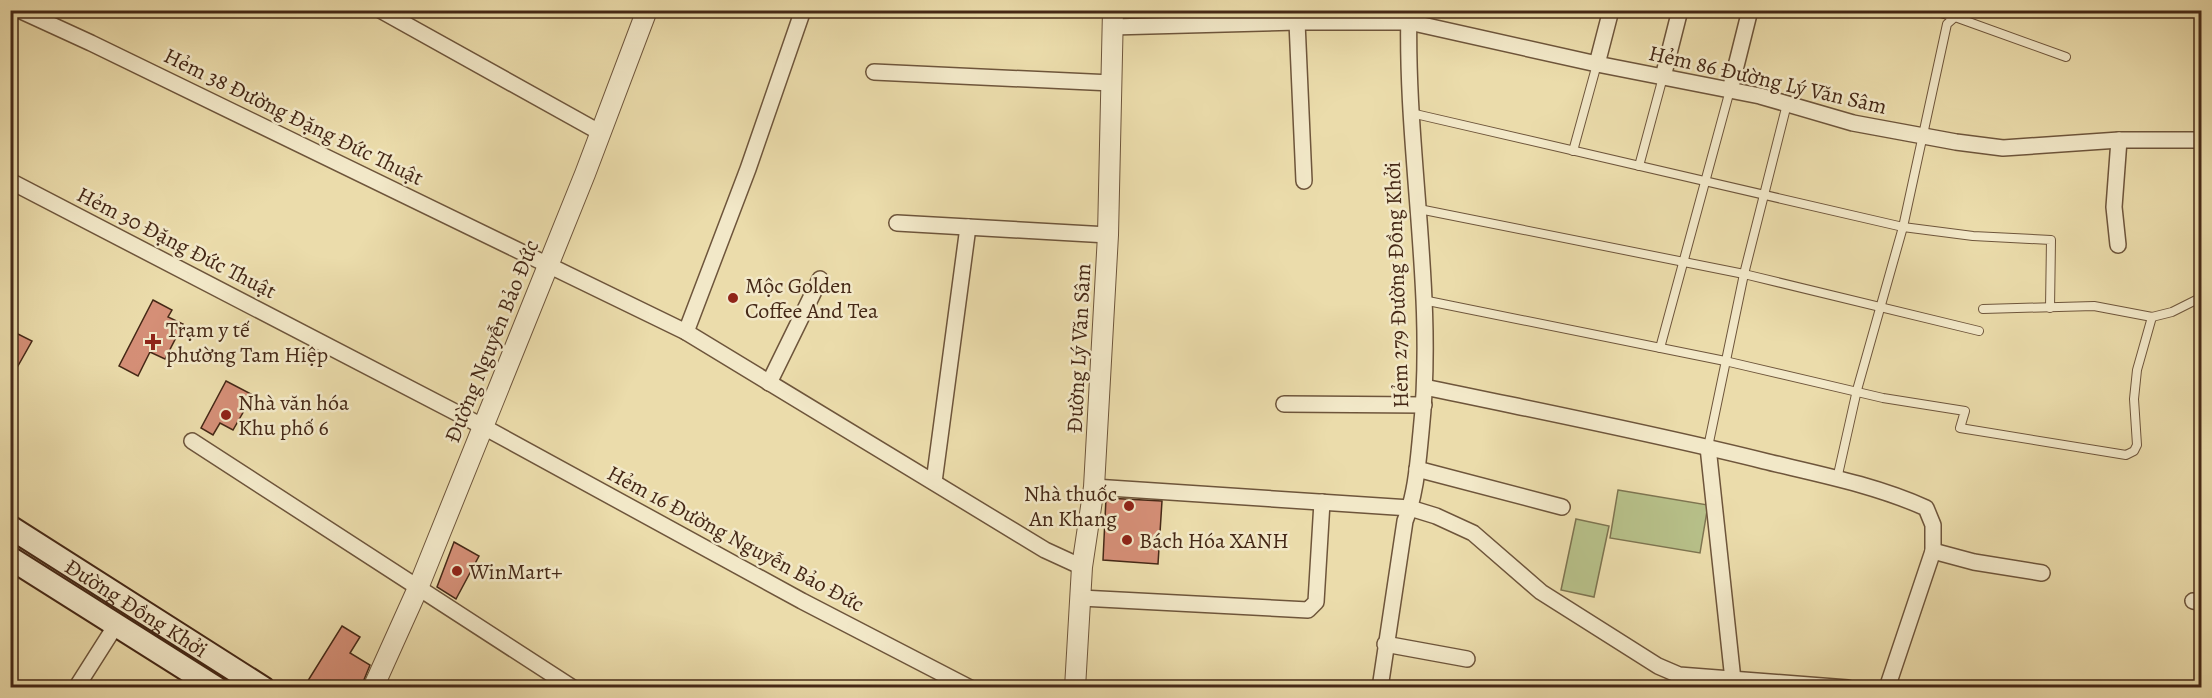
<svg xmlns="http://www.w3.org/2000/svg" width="2212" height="698" viewBox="0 0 2212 698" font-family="Alegreya,serif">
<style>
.green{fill:#b7c089;stroke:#7e7450;stroke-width:1.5}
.building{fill:#d58f77;stroke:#452816;stroke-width:1.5}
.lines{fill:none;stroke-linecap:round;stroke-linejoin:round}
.service-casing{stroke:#6e553b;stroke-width:10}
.minor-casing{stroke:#6e553b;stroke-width:18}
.tertiary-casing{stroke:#6e553b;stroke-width:22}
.secondary-casing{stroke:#452816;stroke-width:26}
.service{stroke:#f2e8c8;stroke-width:8}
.minor{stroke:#f2e8c8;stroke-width:15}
.tertiary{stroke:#f2e8c8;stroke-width:20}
.secondary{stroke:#f2e8c8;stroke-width:22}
.poi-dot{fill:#8f2418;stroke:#f2e8c8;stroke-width:2}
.labels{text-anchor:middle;stroke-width:5;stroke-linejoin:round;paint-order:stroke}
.street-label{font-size:22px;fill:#452816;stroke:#f2e8c8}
.poi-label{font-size:22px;fill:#452816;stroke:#f2e8c8;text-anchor:start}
</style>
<rect width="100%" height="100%" fill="#ebdcab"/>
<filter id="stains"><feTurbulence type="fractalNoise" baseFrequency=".00333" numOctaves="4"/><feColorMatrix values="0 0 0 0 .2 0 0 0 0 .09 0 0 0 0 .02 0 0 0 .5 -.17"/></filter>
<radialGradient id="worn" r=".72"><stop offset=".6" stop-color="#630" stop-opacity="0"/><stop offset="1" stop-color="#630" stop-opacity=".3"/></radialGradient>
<g class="green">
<polygon points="1618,490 1708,505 1700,553 1610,538"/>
<polygon points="1576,519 1609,526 1594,597 1561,590"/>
</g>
<g class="building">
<polygon points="153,300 172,310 168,317 183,324 165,359 150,352 138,376 119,366"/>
<polygon points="10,330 32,341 10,380"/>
<polygon points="226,381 253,395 233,430 220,423 213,435 201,428"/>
<polygon points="1106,498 1162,501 1158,564 1103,560"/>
<polygon points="454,542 479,556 456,599 437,587"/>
<polygon points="342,626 360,637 350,653 370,665 361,687 304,687"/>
</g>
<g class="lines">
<g class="service-casing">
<g id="service">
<polyline points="1929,10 1955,17"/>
<polyline points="1411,113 1903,227 1973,236 2051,240 2050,308"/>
<polyline points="1573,151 1597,64"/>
<polyline points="1639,166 1663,77"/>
<polyline points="1419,209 1744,274 1979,331"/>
<polyline points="1423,300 1725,361 1883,398 1965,411 1960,428 2126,455 2134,451 2137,445 2134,399 2137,370 2152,317"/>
<polyline points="1983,309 2094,306 2152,317 2172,312 2202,297"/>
<polyline points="1660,348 1730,90"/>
<polyline points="1708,447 1744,274 1787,104"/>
<polyline points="1837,479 1857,390 1903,227 1947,24 1955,17 2066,57"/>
</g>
</g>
<g class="minor-casing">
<g id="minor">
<polyline points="19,10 91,43 686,332 1045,550 1082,567"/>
<polyline points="380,10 601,133"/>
<polyline points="1297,22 1304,181"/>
<polyline points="1112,27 1297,22 1409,22 1597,64 1760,96 1853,123 1956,142 2003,148 2119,140 2202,140"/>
<polyline points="1597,64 1611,10"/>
<polyline points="874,72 1112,83"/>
<polyline points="1663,77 1680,10"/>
<polyline points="1730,90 1750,10"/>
<polyline points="10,181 482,426 802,601 970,688"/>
<polyline points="897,223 1108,235"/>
<polyline points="2118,245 2114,207 2119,140"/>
<polyline points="686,332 748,169 803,10"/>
<polyline points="769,383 820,279"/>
<path d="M1425,387C1538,411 1652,433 1764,461C1818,474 1875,485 1926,508L1933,525V551L1887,688"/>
<polyline points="1284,404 1424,405"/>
<polyline points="192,441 573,688"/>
<polyline points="1708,447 1733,680"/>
<polyline points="1417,469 1562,507"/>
<polyline points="934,482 968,227"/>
<polyline points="1094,487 1410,508 1436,516 1473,533 1541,592 1658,666 1679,675 1848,688"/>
<polyline points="1933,551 1974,562 2042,573"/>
<polyline points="1081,598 1308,610 1316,602 1322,502"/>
<polyline points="2193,601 2202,603"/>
<polyline points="1385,644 1467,659"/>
<polyline points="76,688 116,625"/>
<path d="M1380,688L1405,521C1416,494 1418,462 1421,432C1436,292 1405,151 1409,10"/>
</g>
</g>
<g class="tertiary-casing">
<g id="tertiary">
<polyline points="373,688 418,588 585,174 647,10"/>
<polyline points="1075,688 1082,567 1094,487 1108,235 1113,10"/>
</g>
</g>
<g class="secondary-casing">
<g id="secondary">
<path id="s1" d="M10,527L263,688"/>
<polyline points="10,558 216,688"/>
</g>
</g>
<use href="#service" class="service"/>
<use href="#minor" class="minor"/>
<use href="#tertiary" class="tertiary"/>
<use href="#secondary" class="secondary"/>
</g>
<g class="poi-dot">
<circle cx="733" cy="298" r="6"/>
<path d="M150 333h6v6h6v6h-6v6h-6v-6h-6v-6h6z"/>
<circle cx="226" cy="415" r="6"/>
<circle cx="1129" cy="506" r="6"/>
<circle cx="1127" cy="540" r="6"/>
<circle cx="457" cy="571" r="6"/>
</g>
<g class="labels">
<g class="street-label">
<text transform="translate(1768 79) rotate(13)" y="8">Hẻm 86 Đường Lý Văn Sâm</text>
<text transform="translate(294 116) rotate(26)" y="8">Hẻm 38 Đường Đặng Đức Thuật</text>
<text transform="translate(177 242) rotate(27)" y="8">Hẻm 30 Đặng Đức Thuật</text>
<text transform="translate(1396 285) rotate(-92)" y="8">Hẻm 279 Đường Đồng Khởi</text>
<text transform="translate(491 341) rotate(-68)" y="8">Đường Nguyễn Bảo Đức</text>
<text transform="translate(1078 348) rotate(-87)" y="8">Đường Lý Văn Sâm</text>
<text transform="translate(736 538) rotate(28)" y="8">Hẻm 16 Đường Nguyễn Bảo Đức</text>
<text dy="8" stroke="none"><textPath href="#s1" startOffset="150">Đường Đồng Khởi</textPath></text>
</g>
<g class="poi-label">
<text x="745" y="293">Mộc Golden<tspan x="745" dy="25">Coffee And Tea</tspan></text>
<text x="166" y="337">Trạm y tế<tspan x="166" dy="25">phường Tam Hiệp</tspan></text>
<text x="238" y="410">Nhà văn hóa<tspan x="238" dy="25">Khu phố 6</tspan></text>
<text x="1117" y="501" text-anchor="end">Nhà thuốc<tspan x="1117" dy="25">An Khang</tspan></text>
<text x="1139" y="548">Bách Hóa XANH</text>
<text x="469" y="579">WinMart+</text>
</g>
</g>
<rect width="2212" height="698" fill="none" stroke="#ebdcab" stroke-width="36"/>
<rect x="12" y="12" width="2188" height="674" fill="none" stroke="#452816" stroke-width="3"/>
<rect x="18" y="18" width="2176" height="662" fill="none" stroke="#452816" stroke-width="1.5"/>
<rect width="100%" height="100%" filter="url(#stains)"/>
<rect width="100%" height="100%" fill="url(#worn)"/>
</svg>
